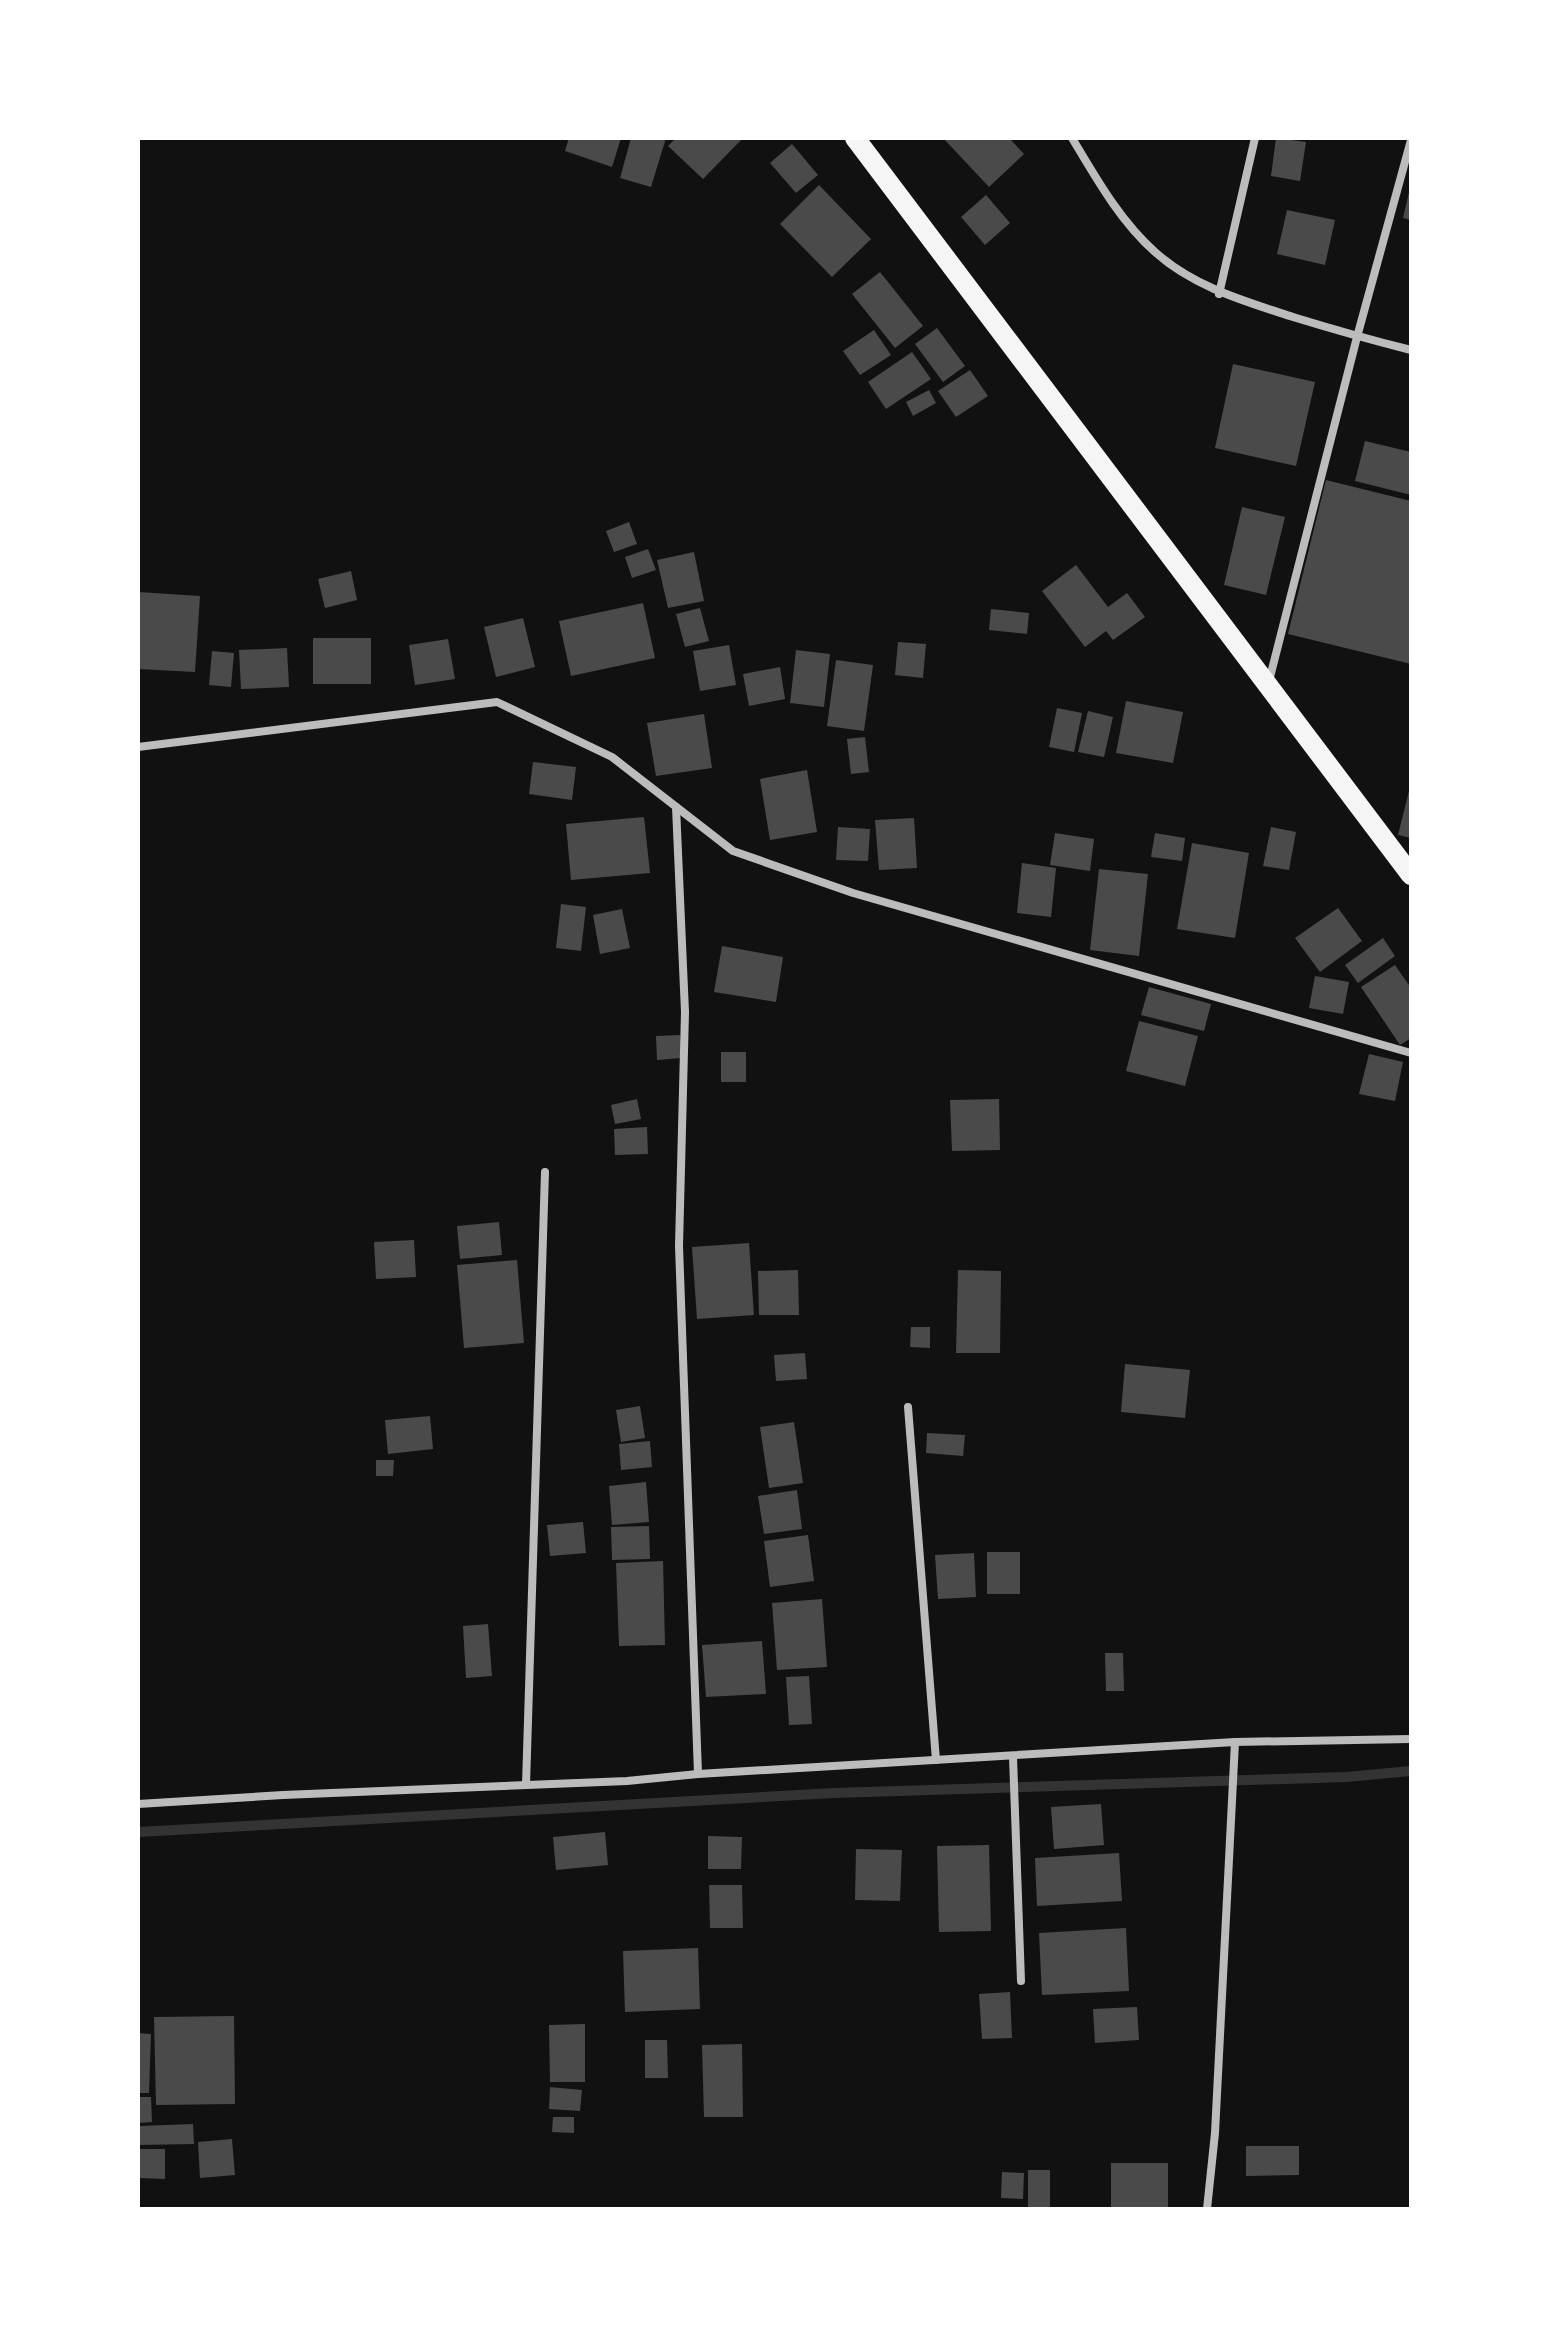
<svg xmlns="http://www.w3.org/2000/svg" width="1549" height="2347" viewBox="0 0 1549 2347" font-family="'IBM Plex Serif',serif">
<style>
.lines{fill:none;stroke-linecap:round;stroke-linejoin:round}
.stream{stroke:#333;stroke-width:10}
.building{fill:#4a4a4a}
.minor{stroke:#bcbcbc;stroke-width:8}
.primary{stroke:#f5f5f5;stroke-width:20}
</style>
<rect width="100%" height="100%" fill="#111"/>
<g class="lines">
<polyline class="stream" points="138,1832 834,1793 1346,1777 1411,1771"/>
</g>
<g class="building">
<polygon points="569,138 621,138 612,167 565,151"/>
<polygon points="631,138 666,138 651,187 620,178"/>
<polygon points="676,138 743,138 703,179 668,146"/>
<polygon points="943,138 1009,138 1024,154 989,187"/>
<polygon points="1276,138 1306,142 1300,181 1271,176"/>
<polygon points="792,144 818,175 796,193 770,163"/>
<polygon points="819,185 871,239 832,277 780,224"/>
<polygon points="1410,188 1411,188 1411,220 1403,218"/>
<polygon points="986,195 1010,223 985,245 961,217"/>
<polygon points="1287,210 1335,220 1325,265 1277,254"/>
<polygon points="880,272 923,326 895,348 852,294"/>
<polygon points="937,328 965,366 943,382 915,344"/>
<polygon points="874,330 891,355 860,375 843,351"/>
<polygon points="912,352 931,379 886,409 868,382"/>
<polygon points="1233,364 1315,382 1296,466 1215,448"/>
<polygon points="970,370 988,396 956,417 938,391"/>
<polygon points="929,390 936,403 913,416 906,402"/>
<polygon points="1365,441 1411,452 1411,495 1355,481"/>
<polygon points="1326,480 1411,501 1411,664 1288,634"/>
<polygon points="1242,507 1285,517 1266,595 1224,585"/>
<polygon points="629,522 637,544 614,552 606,531"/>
<polygon points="648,549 656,570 632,578 625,557"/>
<polygon points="694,552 704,601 668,608 657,560"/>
<polygon points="1076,565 1108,607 1127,593 1145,617 1113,640 1106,631 1085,647 1042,591"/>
<polygon points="351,571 357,600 325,608 318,579"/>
<polygon points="138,592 200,596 195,672 138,669"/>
<polygon points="643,603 655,658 571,676 559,621"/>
<polygon points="700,608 709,641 685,647 676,614"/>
<polygon points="991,609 1029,613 1027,634 989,630"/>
<polygon points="523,618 535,667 496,677 484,627"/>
<rect x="313" y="638" width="58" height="46"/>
<polygon points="448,639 455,679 415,685 409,645"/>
<polygon points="898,642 926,644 923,678 895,675"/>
<polygon points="729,645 736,685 700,691 693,651"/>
<polygon points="287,648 289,687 241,689 239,650"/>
<polygon points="796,650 830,654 824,707 790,703"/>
<polygon points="212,651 234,653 231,687 209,685"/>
<polygon points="836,660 873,665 864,731 827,726"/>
<polygon points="780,667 785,699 749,706 743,674"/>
<polygon points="1126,701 1183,712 1173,763 1116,753"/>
<polygon points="1057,708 1082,713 1074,752 1049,747"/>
<polygon points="1088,711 1113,717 1104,757 1078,752"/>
<polygon points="704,714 712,768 656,776 647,723"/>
<polygon points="865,737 869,772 851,774 847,739"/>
<polygon points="533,762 576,767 572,800 529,794"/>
<polygon points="807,770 817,832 770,840 760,779"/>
<polygon points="1410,787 1411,787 1411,838 1398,835"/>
<polygon points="644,817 650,873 571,880 566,824"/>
<polygon points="914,818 917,868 879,870 875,820"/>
<polygon points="838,827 870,829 868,861 836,860"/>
<polygon points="1271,827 1296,832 1289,870 1263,866"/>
<polygon points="1055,833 1094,839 1090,871 1050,865"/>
<polygon points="1155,833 1185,838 1182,861 1151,857"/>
<polygon points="1192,843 1249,853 1235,938 1177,929"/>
<polygon points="1022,863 1056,868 1051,917 1017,913"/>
<polygon points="1099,869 1148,874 1139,956 1090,950"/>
<polygon points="561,904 586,907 581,951 556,948"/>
<polygon points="1338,908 1362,941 1320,972 1295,938"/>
<polygon points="622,909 630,948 600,954 593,915"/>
<polygon points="1383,938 1395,956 1358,983 1345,965"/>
<polygon points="722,946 783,957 776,1002 714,992"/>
<polygon points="1395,965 1411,988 1411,1038 1400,1045 1361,987"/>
<polygon points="1315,976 1349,982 1343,1014 1309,1008"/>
<polygon points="1149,987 1211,1004 1204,1031 1141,1015"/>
<polygon points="1139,1021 1198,1036 1185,1086 1126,1071"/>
<polygon points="680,1035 681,1058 657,1060 656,1036"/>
<rect x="721" y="1052" width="25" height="30"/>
<polygon points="1369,1054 1403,1062 1395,1101 1359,1094"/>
<polygon points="637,1099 641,1119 615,1124 611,1105"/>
<polygon points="999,1099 1000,1150 952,1151 950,1100"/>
<polygon points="647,1127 648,1154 615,1155 614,1129"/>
<polygon points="499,1222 502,1255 460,1259 457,1226"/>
<polygon points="414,1240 416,1277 376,1279 374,1242"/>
<polygon points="749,1243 754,1315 697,1319 692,1247"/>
<polygon points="517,1260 524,1343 464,1348 457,1265"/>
<polygon points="798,1270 799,1315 759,1315 758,1271"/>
<polygon points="958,1270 1001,1271 1000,1353 956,1353"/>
<polygon points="911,1327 930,1327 930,1348 910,1347"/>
<polygon points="805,1353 807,1379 776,1381 774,1355"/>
<polygon points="1125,1364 1190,1370 1185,1418 1121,1412"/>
<polygon points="640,1406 645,1438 621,1442 616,1410"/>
<polygon points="430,1416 433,1449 388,1454 385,1420"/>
<polygon points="794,1422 803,1483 769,1488 760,1427"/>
<polygon points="927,1433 965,1435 963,1456 926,1453"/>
<polygon points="650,1441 652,1467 621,1470 619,1444"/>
<polygon points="376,1460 394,1460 393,1476 376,1476"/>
<polygon points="646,1482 649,1522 612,1525 609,1486"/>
<polygon points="797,1490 802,1529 764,1534 758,1496"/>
<polygon points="583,1522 586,1553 550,1556 547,1525"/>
<polygon points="649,1526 650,1559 612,1560 611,1527"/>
<polygon points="808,1535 814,1581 770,1587 764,1541"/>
<rect x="987" y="1552" width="33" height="42"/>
<polygon points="974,1553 976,1597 938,1599 935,1555"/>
<polygon points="663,1561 665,1645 619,1646 616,1563"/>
<polygon points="822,1599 827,1667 777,1670 772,1603"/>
<polygon points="488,1624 492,1676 466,1678 463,1626"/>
<polygon points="762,1641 766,1694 706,1697 702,1645"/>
<polygon points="1105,1653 1123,1653 1124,1691 1106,1691"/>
<polygon points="809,1676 812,1724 789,1725 786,1677"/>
<polygon points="1101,1804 1104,1845 1054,1849 1051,1807"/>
<polygon points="605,1832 608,1865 556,1870 553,1837"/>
<polygon points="708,1836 742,1837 741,1869 708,1869"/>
<polygon points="989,1845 991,1931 939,1932 937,1846"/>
<polygon points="856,1849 902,1850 900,1901 855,1900"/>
<polygon points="1119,1853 1122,1901 1037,1906 1035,1858"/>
<polygon points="709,1885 742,1885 743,1928 710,1928"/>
<polygon points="1126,1928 1129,1991 1042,1995 1039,1933"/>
<polygon points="698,1948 700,2009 625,2012 623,1951"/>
<polygon points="1010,1992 1012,2038 982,2039 979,1994"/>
<polygon points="1137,2007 1139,2040 1095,2043 1093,2009"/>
<polygon points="234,2016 235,2104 156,2105 154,2017"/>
<polygon points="585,2024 585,2082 550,2082 549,2025"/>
<polygon points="138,2033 151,2034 149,2093 138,2093"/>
<polygon points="645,2040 667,2040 668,2078 645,2078"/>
<polygon points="742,2044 743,2117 704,2117 702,2045"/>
<polygon points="550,2087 582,2090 580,2111 549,2109"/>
<polygon points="138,2097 151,2097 152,2122 138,2123"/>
<polygon points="553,2117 574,2117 574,2133 552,2132"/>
<polygon points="193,2124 194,2144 140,2145 139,2126"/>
<polygon points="232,2139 235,2175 200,2178 198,2142"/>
<polygon points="1246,2146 1299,2146 1299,2175 1246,2176"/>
<polygon points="138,2149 165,2149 165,2179 138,2178"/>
<rect x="1111" y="2163" width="57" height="46"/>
<rect x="1028" y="2170" width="22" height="39"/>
<polygon points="1002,2172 1024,2173 1023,2199 1001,2198"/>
</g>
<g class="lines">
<g class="minor">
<path d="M1072,138C1096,178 1120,221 1155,252C1194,287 1244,301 1293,317C1332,329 1371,340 1411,350"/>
<polyline points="1219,294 1255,138"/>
<polyline points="1269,681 1357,337 1411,140"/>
<polyline points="138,747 497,702 612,757 733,851 853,893 1411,1053"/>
<polyline points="676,807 685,1012 679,1246 698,1774"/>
<polyline points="908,1407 936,1760"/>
<polyline points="1013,1757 1021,1981"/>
<polyline points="526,1785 545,1172"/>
<polyline points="138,1804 283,1795 627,1781 698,1774 1235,1742 1411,1739"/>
<polyline points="1207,2209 1215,2133 1235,1742"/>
</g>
<polyline class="primary" points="855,138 1411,875"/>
</g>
<rect width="1549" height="2347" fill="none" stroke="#ffffff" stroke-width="280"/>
</svg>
